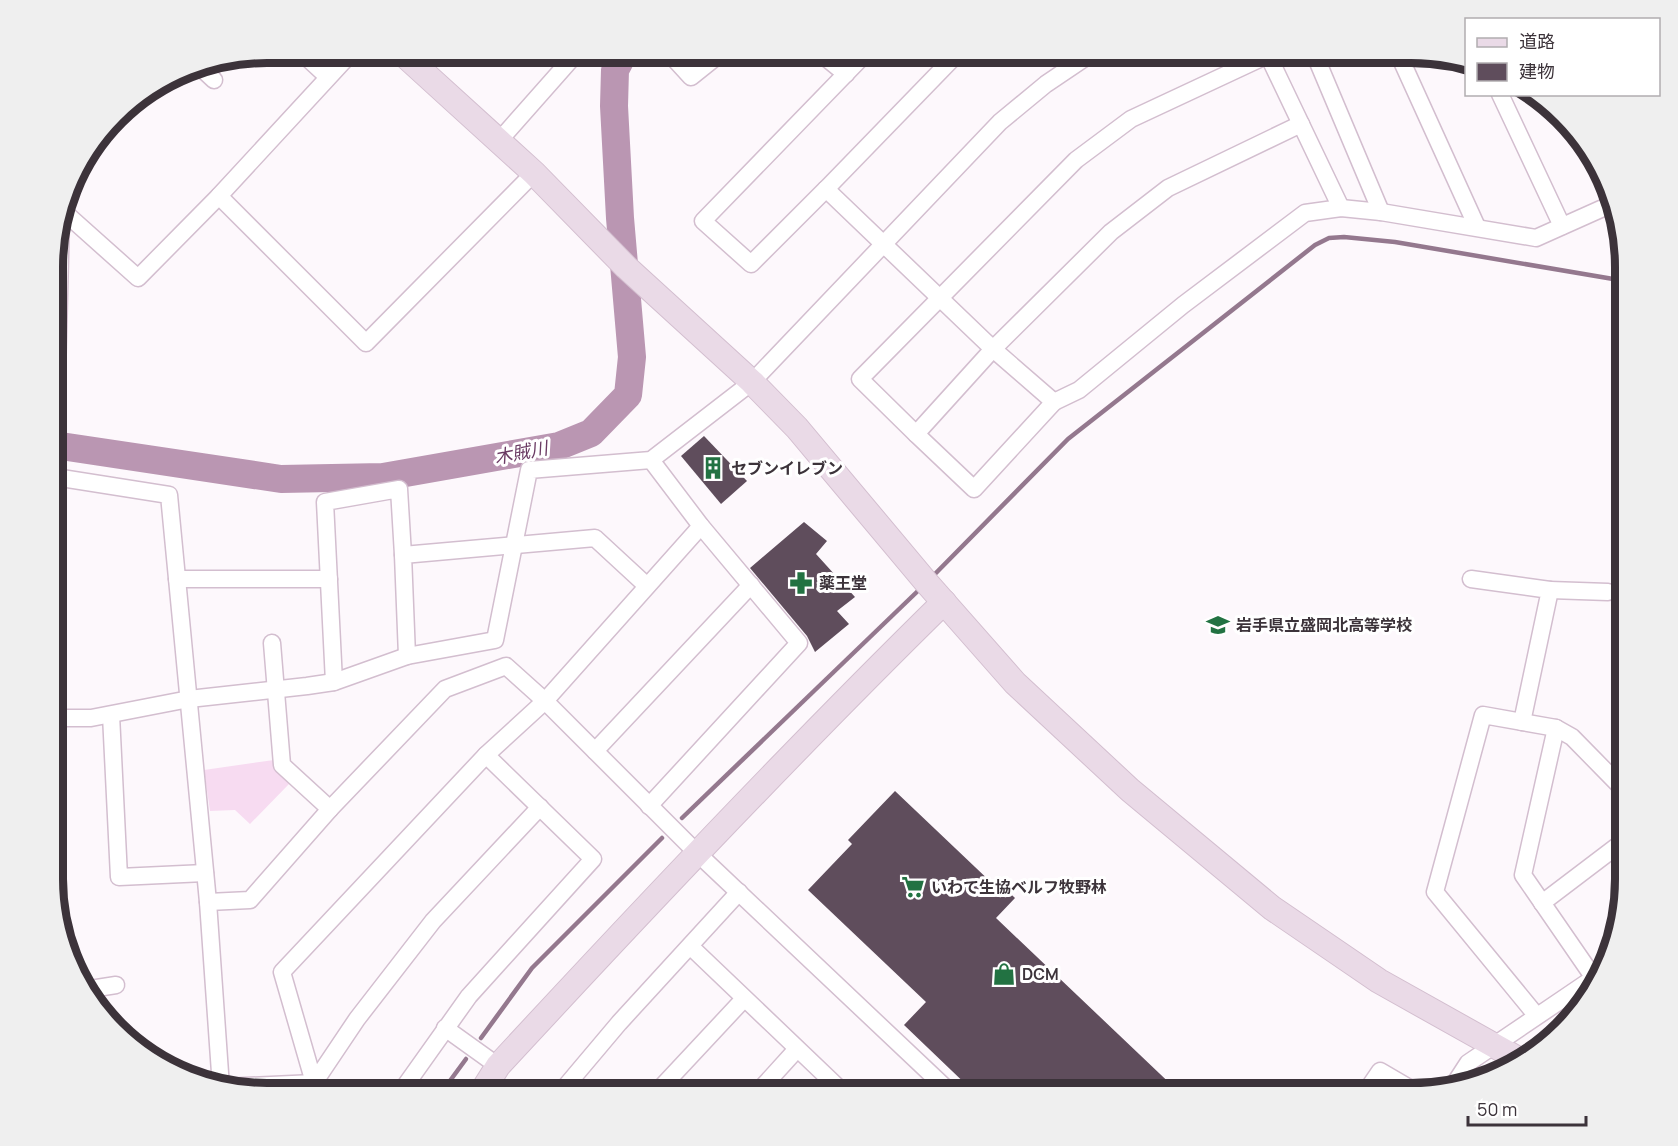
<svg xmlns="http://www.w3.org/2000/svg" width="1678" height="1146" viewBox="0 0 1678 1146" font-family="Manrope,'Noto Sans JP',sans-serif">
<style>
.green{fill:#f7dbf1}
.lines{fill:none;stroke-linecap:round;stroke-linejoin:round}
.stream{stroke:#94788e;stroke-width:4.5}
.river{stroke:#ba96b2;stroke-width:28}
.building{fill:#5f4d5c}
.street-casing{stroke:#d3becf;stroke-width:19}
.secondary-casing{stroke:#d3becf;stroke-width:26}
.street{stroke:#fff;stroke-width:16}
.secondary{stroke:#eadae7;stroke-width:24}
.labels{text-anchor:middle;stroke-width:6;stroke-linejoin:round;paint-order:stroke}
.poi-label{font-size:16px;font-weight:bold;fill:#3c333a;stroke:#fff;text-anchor:start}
.water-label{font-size:18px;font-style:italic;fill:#6a3a63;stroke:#fff}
.rim{fill:none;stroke:#3c333a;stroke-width:8}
</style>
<rect width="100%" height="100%" fill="#fdf8fc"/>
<polygon class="green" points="274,760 277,770 289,784 250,824 235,810 210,811 204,770"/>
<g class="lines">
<g class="stream">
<polyline points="932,577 1068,439 1315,245 1329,238 1344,237 1395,242 1625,281"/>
<polyline points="682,818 922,587"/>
<polyline points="481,1038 532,968 662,838"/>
<polyline points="441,1093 466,1059"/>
</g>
<polyline class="river" points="54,445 281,479 383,477 559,446 591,433 628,395 632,357 620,218 614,106 615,70 624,53"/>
</g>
<g class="building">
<polygon points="704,436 747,481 721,504 681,456"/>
<polygon points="804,522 827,541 816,554 855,597 837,611 849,624 815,652 807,636 750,568"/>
<polygon points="895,791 995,886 998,882 1015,898 996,918 1180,1093 975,1093 904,1025 926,1002 808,890 852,844 848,840"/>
</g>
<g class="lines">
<g class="street-casing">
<g id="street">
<polyline points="302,53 328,77"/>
<polyline points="669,53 691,77 721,53"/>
<polyline points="820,53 846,74"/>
<polyline points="866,53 703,221 751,264 826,189 993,349 1054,402 1079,390 1183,305 1305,213 1341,208 1381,212 1536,238 1612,204"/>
<polyline points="1267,53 1341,208"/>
<polyline points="1314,53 1381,212"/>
<polyline points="1398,53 1477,227"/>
<polyline points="199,66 214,80"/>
<polyline points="1500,94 1562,226"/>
<polyline points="498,142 574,56 571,53"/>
<polyline points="826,189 958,53"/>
<polyline points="219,196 366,343 534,173"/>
<polyline points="63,211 138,278 219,196 351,53"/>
<polyline points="1054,402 974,489 916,434 993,349 1111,232 1168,188 1301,124"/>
<polyline points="916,434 860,379 1076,160 1131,119 1268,55"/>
<polyline points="55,477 169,495 208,902 221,1087"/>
<polyline points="54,492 61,217"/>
<polyline points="177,579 329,579"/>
<polyline points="1471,579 1550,590 1522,722"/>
<polyline points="1550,590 1608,592"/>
<polyline points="272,643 282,765 330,809"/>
<polyline points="407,656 403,555 595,538 647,586"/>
<polyline points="334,682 325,502 399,489 403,555"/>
<polyline points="111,715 119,877 205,873"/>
<polyline points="54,718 91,718 189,699 307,686 334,682 407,656 495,640 529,470 651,460 752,382 1000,122 1046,84 1092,53"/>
<polyline points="1556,728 1523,875 1594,978"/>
<polyline points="595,751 751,585"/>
<polyline points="486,755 545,701 701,526"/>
<polyline points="649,806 799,643 701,526 651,460"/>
<polyline points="208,902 250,900 330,809 445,689 506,666 545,701 696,852 951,1093"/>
<polyline points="1542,903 1625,840"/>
<polyline points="690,946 844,1093"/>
<polyline points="84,990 116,985"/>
<polyline points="1536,1015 1435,892 1483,715 1556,728 1572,737 1625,791"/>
<polyline points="445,1028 498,1066"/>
<polyline points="1455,1083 1468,1063 1601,973"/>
<polyline points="223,1087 314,1083 357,1019 433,921 540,807"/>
<polyline points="317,1093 282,972 486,755 593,859 469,996 400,1093"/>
<polyline points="560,1093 619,1023 739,892"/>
<polyline points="656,1093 741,1002"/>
<polyline points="757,1093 797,1049"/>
<polyline points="1365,1093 1380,1071 1416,1092"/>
</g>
</g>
<g class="secondary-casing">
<g id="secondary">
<polyline points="402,53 534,173 626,267 752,382 797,428 926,582 1015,683 1130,790 1272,908 1379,981 1520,1060"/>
<path d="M481,1093L498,1066C644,908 790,753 944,602"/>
</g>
</g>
<use href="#street" class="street"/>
<use href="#secondary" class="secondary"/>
</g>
<defs>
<g id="building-bare" transform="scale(1.8)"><path d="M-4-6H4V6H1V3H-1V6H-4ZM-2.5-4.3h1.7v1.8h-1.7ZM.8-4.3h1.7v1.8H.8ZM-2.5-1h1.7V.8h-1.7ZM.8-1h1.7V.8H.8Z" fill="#227242" stroke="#fff" stroke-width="2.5" paint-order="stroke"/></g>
<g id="pharmacy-bare" transform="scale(1.8)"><path d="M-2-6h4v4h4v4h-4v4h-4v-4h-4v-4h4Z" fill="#227242" stroke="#fff" stroke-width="2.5" paint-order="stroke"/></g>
<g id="school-bare" transform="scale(1.8)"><path d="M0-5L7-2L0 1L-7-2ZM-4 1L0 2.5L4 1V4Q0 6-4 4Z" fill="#227242" stroke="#fff" stroke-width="2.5" paint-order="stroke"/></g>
<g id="supermarket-bare" transform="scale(1.8)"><path d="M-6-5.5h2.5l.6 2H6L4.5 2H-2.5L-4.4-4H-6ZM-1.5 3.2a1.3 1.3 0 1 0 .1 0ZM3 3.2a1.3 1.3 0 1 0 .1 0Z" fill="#227242" stroke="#fff" stroke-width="2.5" paint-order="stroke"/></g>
<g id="shop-bare" transform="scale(1.8)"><path d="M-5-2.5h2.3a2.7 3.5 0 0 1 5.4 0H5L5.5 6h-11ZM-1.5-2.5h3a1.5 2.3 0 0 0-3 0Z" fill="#227242" stroke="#fff" stroke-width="2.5" paint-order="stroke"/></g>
</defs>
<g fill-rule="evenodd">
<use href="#building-bare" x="713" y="468"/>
<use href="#pharmacy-bare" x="801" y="583"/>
<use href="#school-bare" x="1218" y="625"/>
<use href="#supermarket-bare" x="913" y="887"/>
<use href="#shop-bare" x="1004" y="974"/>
</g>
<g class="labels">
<g class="poi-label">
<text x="731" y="474">セブンイレブン</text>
<text x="819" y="589">薬王堂</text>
<text x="1236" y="631">岩手県立盛岡北高等学校</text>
<text x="931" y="893">いわて生協ベルフ牧野林</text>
<text x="1022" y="980">DCM</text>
</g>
<g class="water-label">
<text transform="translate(521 453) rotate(-11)" y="6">木賊川</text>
</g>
</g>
<path d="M0 0H1678V1146H0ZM267 63H1411A204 204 0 0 1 1615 267V879A204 204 0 0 1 1411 1083H267A204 204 0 0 1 63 879V267A204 204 0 0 1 267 63Z" fill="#efefef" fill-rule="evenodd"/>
<path class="rim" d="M267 63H1411A204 204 0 0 1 1615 267V879A204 204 0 0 1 1411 1083H267A204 204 0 0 1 63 879V267A204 204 0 0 1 267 63Z"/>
<rect x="1465" y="18" width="195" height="78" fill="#ffffff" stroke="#b1adb0" stroke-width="1.5"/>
<rect x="1477" y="38" width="30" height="9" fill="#eadae7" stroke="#b1adb0" stroke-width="1.5"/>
<text x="1519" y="48" font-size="18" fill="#3c333a">道路</text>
<rect x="1477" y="63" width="30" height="18" fill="#5f4d5c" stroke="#b1adb0" stroke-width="1.5"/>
<text x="1519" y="78" font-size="18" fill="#3c333a">建物</text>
<path d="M1468 1116v9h118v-9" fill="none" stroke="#3c333a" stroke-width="3"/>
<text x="1477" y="1116" font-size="18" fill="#3c333a" stroke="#ffffff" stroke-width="4.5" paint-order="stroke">50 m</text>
</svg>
